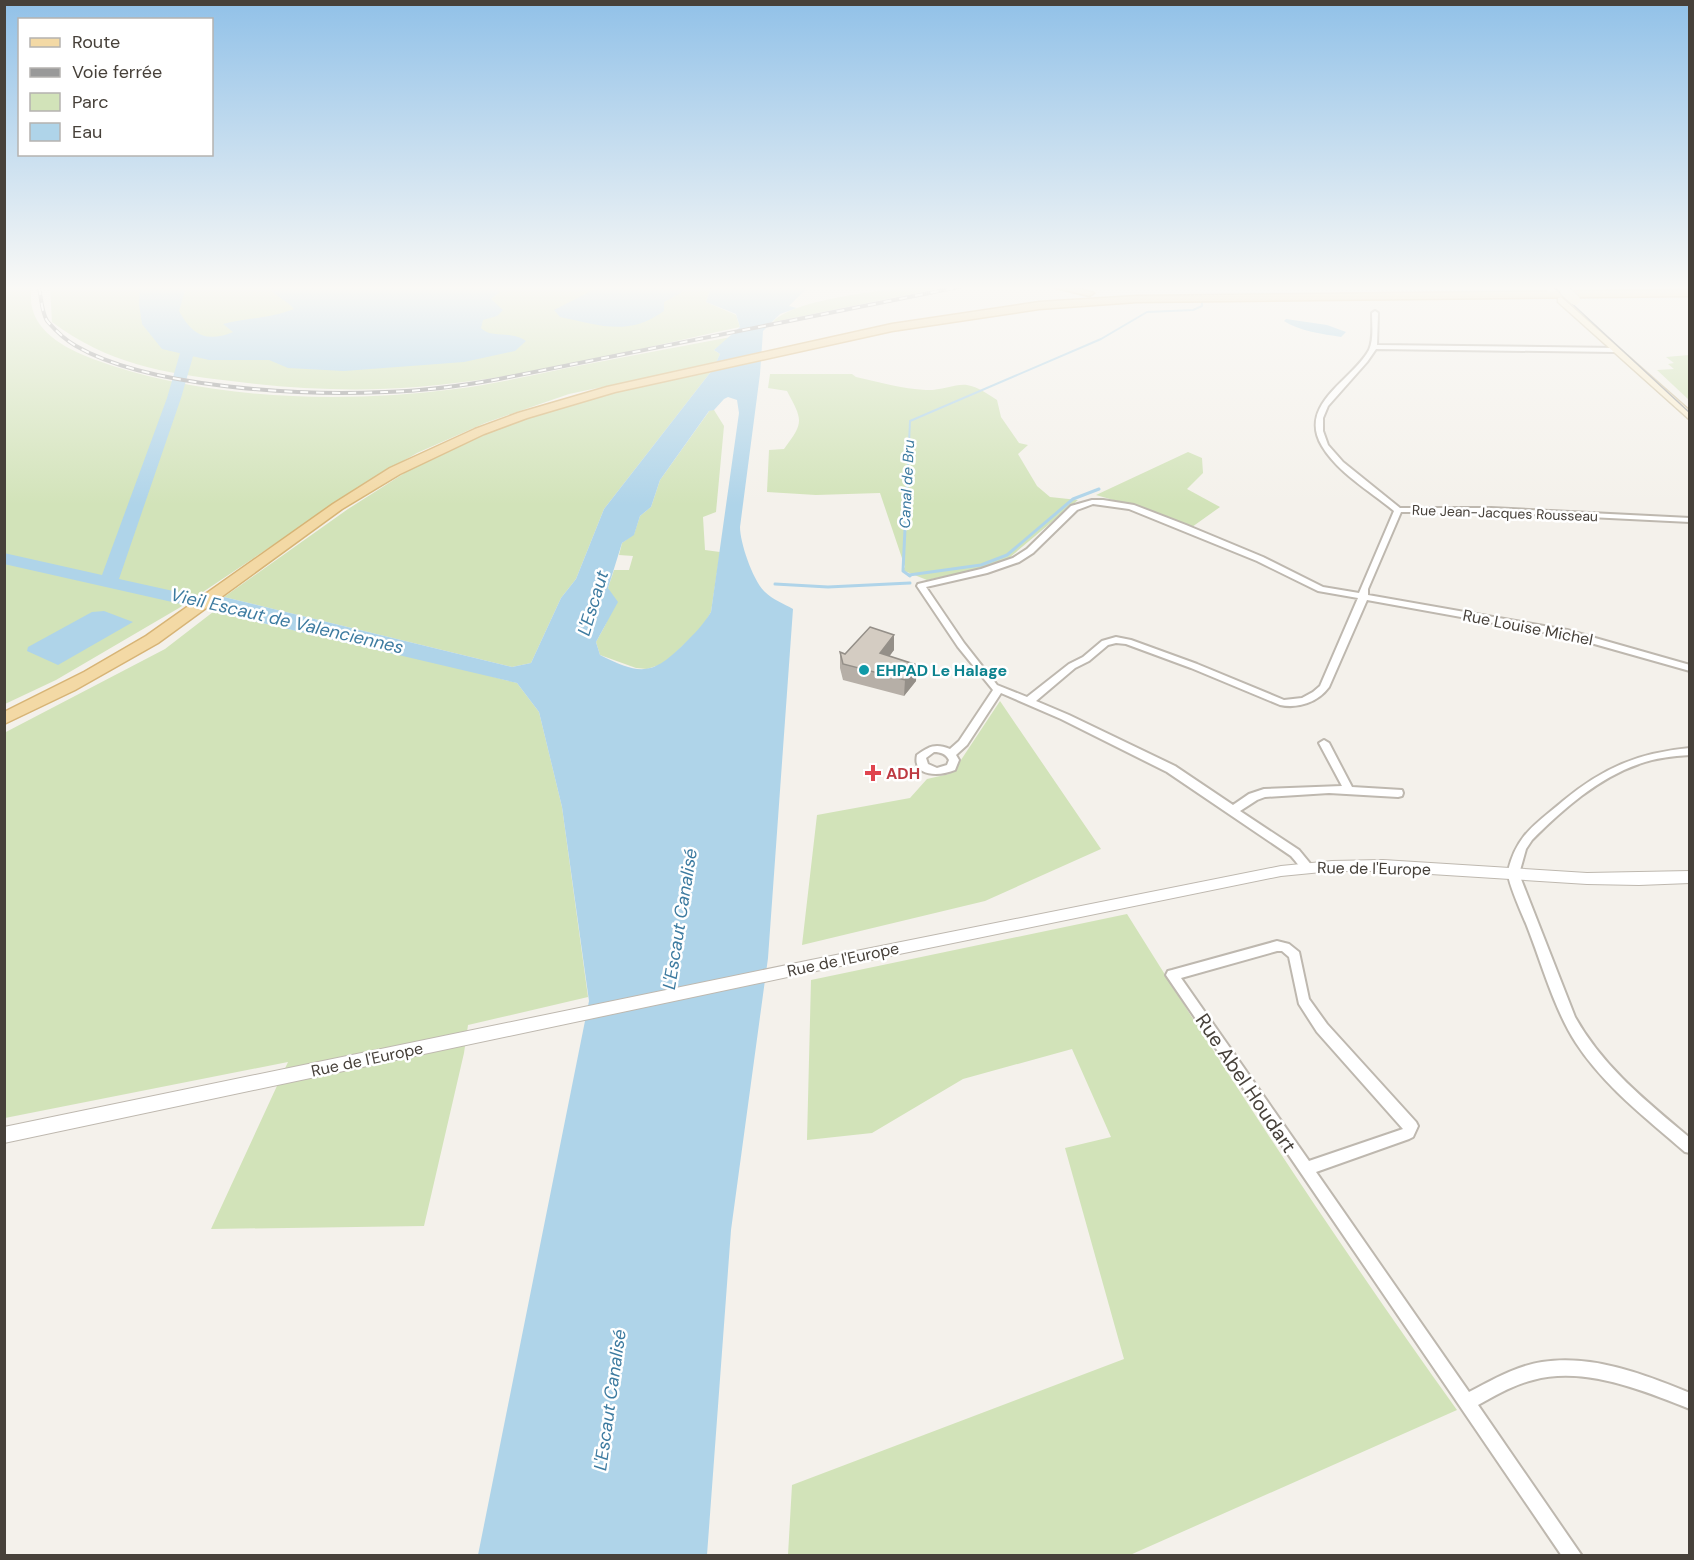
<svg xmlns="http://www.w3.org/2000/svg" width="1694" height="1560" viewBox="0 0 1694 1560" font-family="'DM Sans',sans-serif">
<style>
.green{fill:#d2e3b9}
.water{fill:#afd4e9;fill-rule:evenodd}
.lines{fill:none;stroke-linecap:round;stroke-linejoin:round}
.stream-far1{stroke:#afd4e9;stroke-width:2}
.stream{stroke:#afd4e9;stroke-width:3}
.river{fill:#afd4e9;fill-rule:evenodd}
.minor-casing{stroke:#beb8af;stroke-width:4}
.tertiary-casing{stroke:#beb8af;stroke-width:2}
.secondary-casing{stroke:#cec0a0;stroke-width:3}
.primary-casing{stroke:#d7b476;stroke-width:3}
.minor{fill:#fff;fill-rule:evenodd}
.tertiary{fill:#fff;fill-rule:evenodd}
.secondary{fill:#f9edd0;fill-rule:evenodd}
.primary{fill:#f3d9a5;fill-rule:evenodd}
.tram{stroke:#999;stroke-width:1.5}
.rail-casing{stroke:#999;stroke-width:4}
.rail{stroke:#fff;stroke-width:2;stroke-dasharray:8;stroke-linecap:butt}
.secondary-bridge-casing{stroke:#cec0a0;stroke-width:12;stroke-linecap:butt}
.secondary-bridge{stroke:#f9edd0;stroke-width:10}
.wall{fill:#b6afa7}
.shaded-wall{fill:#948f88}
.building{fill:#d4ccc2;stroke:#948f88;stroke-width:1.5}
.culture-dot{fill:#0f9aa8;stroke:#fff;stroke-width:2}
.health-dot{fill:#e0444e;stroke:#fff;stroke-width:2}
.labels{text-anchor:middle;stroke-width:5;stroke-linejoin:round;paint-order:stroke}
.far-street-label{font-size:14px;fill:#47413a;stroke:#fff}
.far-water-label{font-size:15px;font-style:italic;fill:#3d7ba0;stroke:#fff}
.street-label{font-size:16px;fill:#47413a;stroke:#fff}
.culture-label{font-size:16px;font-weight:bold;fill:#0d838f;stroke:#fff;text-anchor:start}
.health-label{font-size:16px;font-weight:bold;fill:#be3a42;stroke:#fff;text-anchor:start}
.water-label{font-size:18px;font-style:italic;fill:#3d7ba0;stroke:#fff}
.near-street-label{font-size:20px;fill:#47413a;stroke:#fff}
</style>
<rect width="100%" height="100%" fill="#f4f1eb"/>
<g class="green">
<path d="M5,287H32C24,326 61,347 93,359C204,400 338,404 455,389C493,384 530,376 567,368C621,358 676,347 731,337L714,350L720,354L716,363L569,394L485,423L417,453L367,482L179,608L56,680L5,704Z"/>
<path d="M50,287H711L706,302L736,315L740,327C633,350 526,378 417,387C355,392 293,389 231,381C163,373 108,364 52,322Z"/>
<path d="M905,287H946L773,322C792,300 874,292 905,287Z"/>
<polygon points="1689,355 1690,355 1689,400 1657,370 1674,369 1668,364 1674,363 1666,357"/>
<polygon points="713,369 604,509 576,579 561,598 531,663 512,667 224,597 348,509 414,467 479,436 570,403"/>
<path d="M770,374H852L856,377C879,382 902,389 926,390C939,391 958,383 967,385C978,387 988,394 997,400L1001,417L1019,443L1028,445L1018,454L1037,486L1050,497L1078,500L1009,558L982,568L927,580L902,570L905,567L880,493L816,495L767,492L769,450L784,449C804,422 803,421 787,391L768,388Z"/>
<path d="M710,410H714L724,426L716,512L703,517L705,550L720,552L711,612L703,626L665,663L647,669L636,668L600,655L596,642C605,626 618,606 608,588L614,570H629L633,556L619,555L622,543L634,534L640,516L651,507L660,480Z"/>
<polygon points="1188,452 1202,458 1203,473 1187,489 1220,507 1192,527 1148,510 1096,495"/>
<polygon points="213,612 453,666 517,683 539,712 562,807 588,997 468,1025 464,1053 424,1226 211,1229 288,1062 5,1118 4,733 165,649"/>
<polygon points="1000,701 1101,849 985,901 802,945 817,815 910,798 927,779 949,774 957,766"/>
<path d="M1127,914C1232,1083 1341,1248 1457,1410L1130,1555H788L792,1485L1124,1359L1065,1148L1111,1137L1072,1049L963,1079L872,1133L807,1140L811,980Z"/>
</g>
<g class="water">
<path d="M133,287H186L179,311C192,335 206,343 233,332L223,324C247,318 272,318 294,309C287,300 275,297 269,287H496L500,292L491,299L503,310L497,316L483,320L481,328C491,339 511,330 526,341L515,351L464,362L344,371L288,368L269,360H209L162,349L142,324L139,304L140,288Z"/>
<path d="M599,287H686L679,294L664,302V311C628,337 599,325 560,317L554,310Z"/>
<path d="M711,287H808L789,306L797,308L780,314L763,331L760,374L740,527C740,543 753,581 765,592C772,599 784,604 793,609L768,958L731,1230L707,1555H478L589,1001L562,807L539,712L517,683L207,610L224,597L512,667L531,663L561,598L576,579L604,509L713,369L720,354L714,350L740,327L736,314L706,302ZM728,397L737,400L739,413L711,612C703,625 694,634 684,644C652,676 640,675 600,655L596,642L618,602L608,588L622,543L634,535L640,516L651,507L660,480L709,411L714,410L724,399Z"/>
<path d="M1286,319L1327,325L1346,332L1341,337C1323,334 1299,331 1284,321Z"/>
<polygon points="104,611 133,622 58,665 27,651 28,647 92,612"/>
</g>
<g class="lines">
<polyline class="stream-far1" points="907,488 910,421 1101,339 1147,312 1193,310 1202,306 1202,303"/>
<g class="stream">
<polyline points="907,487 903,571 910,576"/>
<polyline points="909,575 981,565 1007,555 1073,499 1099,489"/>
<polyline points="775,584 828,587 910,583"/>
</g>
<polygon class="river" points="187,349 194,353 181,398 119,579 250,608 253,612 250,616 243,618 4,564 4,553 102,575 167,398 180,353"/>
<g class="minor-casing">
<g id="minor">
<path d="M1375,311L1378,313L1377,345L1616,348L1619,350L1616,352L1376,349L1367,362L1328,406L1323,418V431L1328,445L1343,462L1400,508H1491L1690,518V522L1491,512H1401L1368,589V595L1567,630L1690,665V671L1566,636L1367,600L1329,687C1318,702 1298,709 1280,705L1191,668L1126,644L1116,643L1108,645L1089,661L1075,668L1036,701L1069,715L1175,766L1233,805L1249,794L1264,789L1342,786L1319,743L1324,740L1329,743L1352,787L1402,790L1403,793L1402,796L1398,797L1329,793L1265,797L1257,800L1240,811L1299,850L1313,867L1311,870C1302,873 1297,862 1291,856L1167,772L1061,719L1001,693L967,745L956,755L959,760L955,770C941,776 912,778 917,755C929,746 936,743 950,749L959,741L993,690L958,647L917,586L918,584L981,569L1013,558L1027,549L1071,506L1092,500H1103L1134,505L1186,525L1263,557L1323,587L1359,593L1394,511C1370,491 1338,473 1322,446C1297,404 1353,380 1369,350C1374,339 1372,325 1372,313ZM1093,504L1129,509L1257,561L1318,591L1358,598L1320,686L1313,692L1302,698L1284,700L1197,664L1131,640L1116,637L1102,641L1083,657L1069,664L1027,697L997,685L964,643L926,587L987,573L1019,562L1033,553L1077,510ZM934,752C941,752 946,754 949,760L947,765L937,768L928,764L926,758Z"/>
<path d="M1690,748V755C1672,756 1655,758 1639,764C1598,778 1562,810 1532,840L1526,849L1519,874L1575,1017C1603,1067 1646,1101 1690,1138V1153L1685,1152C1646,1118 1604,1086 1576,1043C1554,1009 1542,964 1527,926C1523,916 1506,879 1508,871C1517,834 1536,824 1563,801C1603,768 1637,753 1690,748Z"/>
<path d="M1277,941L1289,944L1299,952L1309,999L1327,1024L1416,1122L1418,1126L1413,1137L1409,1139L1316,1172L1469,1392C1492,1380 1516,1366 1542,1362C1592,1354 1644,1374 1690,1393V1409C1642,1390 1584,1366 1533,1380C1513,1385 1496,1395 1478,1405L1582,1556H1562L1166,975L1168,971L1172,970ZM1277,951H1282L1289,957L1299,1004L1317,1032L1403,1129L1309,1161L1181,978Z"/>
</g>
</g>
<g class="tertiary-casing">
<polygon id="tertiary" points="1383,860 1587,873 1690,871 1690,883 1639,885 1587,884 1383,871 1332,871 1281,876 811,972 4,1143 4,1127 811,960 1281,866 1332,861"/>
</g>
<g class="secondary-casing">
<g id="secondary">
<polygon points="1544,287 1553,287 1556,291 1549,293"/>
<polygon points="1561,297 1690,411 1690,420 1558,302 1558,298"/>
</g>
</g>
<g class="primary-casing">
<g id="primary">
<polygon points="1052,287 1073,287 1094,293 1089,296"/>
<polygon points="1690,290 1690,296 1137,302 1039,309 892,331 615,392 527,418 484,434 400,474 342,509 158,643 75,690 4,724 4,712 84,672 146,636 333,504 390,468 475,429 518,413 607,387 892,324 1039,302 1137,296"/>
</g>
</g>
<use href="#minor" class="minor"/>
<use href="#tertiary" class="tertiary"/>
<use href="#secondary" class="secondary"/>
<use href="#primary" class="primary"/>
<polyline class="tram" points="1554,287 1690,413"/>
<g class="rail-casing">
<path id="rail" d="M39,287C41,297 42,315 48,322C55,330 67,341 76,346C148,388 302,396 385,392C424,391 461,386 499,379L959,287"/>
</g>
<use href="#rail" class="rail"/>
<g class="secondary-bridge-casing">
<polyline id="secondary-bridge" points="1565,291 1575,300"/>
</g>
<use href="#secondary-bridge" class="secondary-bridge"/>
</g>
<polygon class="wall" points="894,650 889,656 916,681 904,696 843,680 840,668 840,652 845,654"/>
<g class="shaded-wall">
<polygon points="894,635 894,650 880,669 880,653"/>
<polygon points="917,665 916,681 904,696 905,680"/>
</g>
<polygon class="building" points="870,627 894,635 880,653 917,665 905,680 843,664 840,652 845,654"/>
<linearGradient id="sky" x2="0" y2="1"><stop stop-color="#91c1e8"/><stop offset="0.57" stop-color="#faf9f6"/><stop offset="1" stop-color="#faf9f6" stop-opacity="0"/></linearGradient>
<rect width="1694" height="505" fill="url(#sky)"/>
<circle class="culture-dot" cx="864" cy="670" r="6"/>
<path class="health-dot" d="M870 764h6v6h6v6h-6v6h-6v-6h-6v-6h6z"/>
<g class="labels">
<g class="far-street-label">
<text transform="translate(1505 513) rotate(2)" y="5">Rue Jean-Jacques Rousseau</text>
</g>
<g class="far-water-label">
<text transform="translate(907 484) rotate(-87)" y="5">Canal de Bru</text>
</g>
<g class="street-label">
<text transform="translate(1528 627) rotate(11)" y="6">Rue Louise Michel</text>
<text transform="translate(1374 868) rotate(1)" y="6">Rue de l'Europe</text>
<text transform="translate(843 959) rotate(-12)" y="6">Rue de l'Europe</text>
<text transform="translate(367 1059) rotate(-12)" y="6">Rue de l'Europe</text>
</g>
<g class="culture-label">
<text x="876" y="676">EHPAD Le Halage</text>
</g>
<g class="health-label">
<text x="886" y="779">ADH</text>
</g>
<g class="water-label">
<text transform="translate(593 603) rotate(-73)" y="6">L'Escaut</text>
<text transform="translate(287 621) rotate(13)" y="6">Vieil Escaut de Valenciennes</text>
<text transform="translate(680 919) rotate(-81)" y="6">L'Escaut Canalisé</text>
<text transform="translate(610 1400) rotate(-82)" y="6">L'Escaut Canalisé</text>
</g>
<g class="near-street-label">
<text transform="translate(1246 1083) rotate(56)" y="7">Rue Abel Houdart</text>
</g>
</g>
<rect width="1694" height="1560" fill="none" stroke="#47413a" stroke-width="12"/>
<rect x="18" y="18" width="195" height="138" fill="#ffffff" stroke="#b5b3b0" stroke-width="1.5"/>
<rect x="30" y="38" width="30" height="9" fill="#f3d9a5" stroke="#b5b3b0" stroke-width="1.5"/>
<text x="72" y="48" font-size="18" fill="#47413a">Route</text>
<rect x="30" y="68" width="30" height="9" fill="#999999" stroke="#b5b3b0" stroke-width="1.5"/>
<text x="72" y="78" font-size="18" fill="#47413a">Voie ferrée</text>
<rect x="30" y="93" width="30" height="18" fill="#d2e3b9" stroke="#b5b3b0" stroke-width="1.5"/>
<text x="72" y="108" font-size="18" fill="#47413a">Parc</text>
<rect x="30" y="123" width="30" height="18" fill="#afd4e9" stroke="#b5b3b0" stroke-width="1.5"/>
<text x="72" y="138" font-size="18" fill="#47413a">Eau</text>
</svg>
